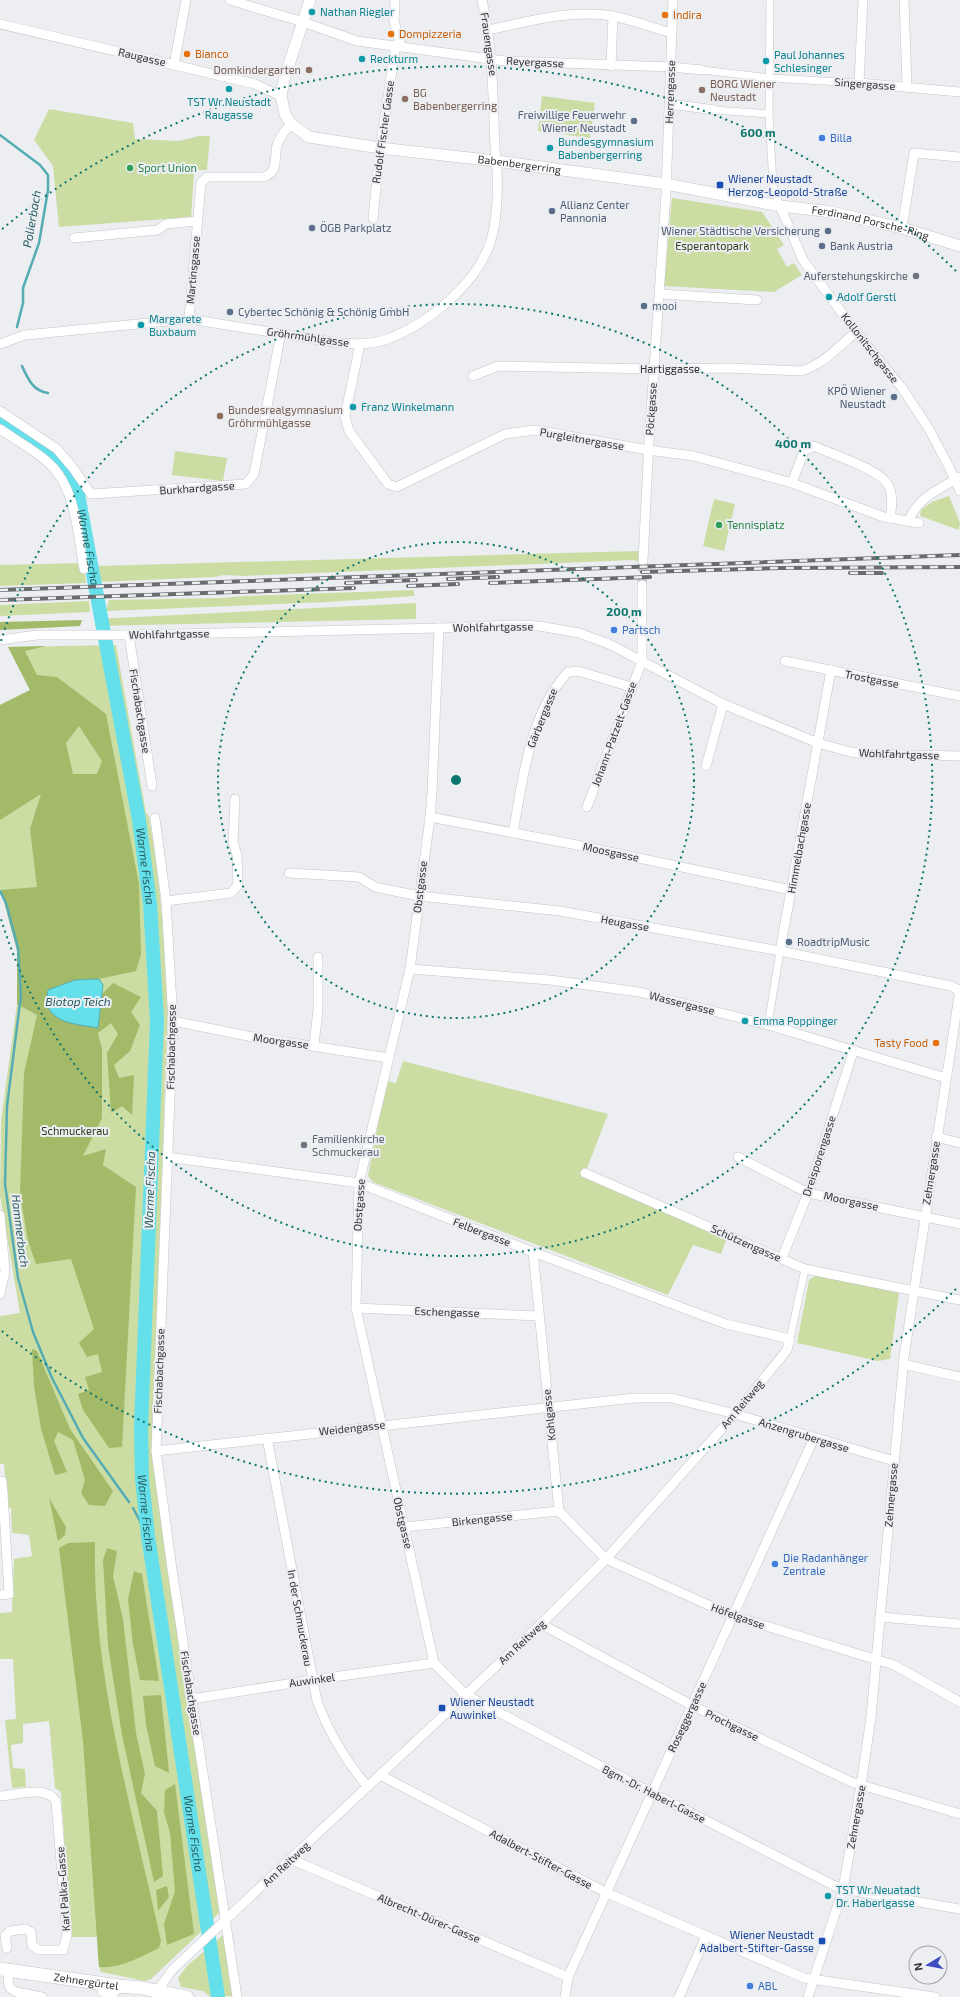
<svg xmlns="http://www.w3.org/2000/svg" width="960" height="1997" viewBox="0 0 960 1997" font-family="'Exo 2',sans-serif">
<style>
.green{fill:#cbdda3}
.forest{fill:#a3ba69;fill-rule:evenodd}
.water{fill:#65e0ea;stroke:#56acb3}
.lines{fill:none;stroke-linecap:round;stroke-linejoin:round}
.stream{stroke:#56acb3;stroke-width:2.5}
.river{stroke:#65e0ea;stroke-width:14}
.minor-tunnel{stroke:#c7c8cc;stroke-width:9;stroke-dasharray:9 4.5;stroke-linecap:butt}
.pedestrian-casing{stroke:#c3c5c9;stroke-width:8}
.minor-casing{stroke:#c3c5c9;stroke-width:10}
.tertiary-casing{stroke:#c3c5c9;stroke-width:12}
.secondary-casing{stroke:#c3c5c9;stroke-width:14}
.pedestrian{stroke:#fff;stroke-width:7}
.minor{stroke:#fff;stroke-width:9}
.tertiary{stroke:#fff;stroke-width:11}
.secondary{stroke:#fff;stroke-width:13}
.rail-casing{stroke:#6a6b6e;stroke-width:4}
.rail{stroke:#eceef2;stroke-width:2.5;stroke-dasharray:8;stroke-linecap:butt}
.ring{fill:none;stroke:#0f766e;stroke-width:2;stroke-dasharray:2 4}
.culture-dot{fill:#0f9aa8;stroke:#eceef2;stroke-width:1.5}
.food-dot{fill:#e8710a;stroke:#eceef2;stroke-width:1.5}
.education-dot{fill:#8d6e63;stroke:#eceef2;stroke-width:1.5}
.service-dot{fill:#5c6f8a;stroke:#eceef2;stroke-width:1.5}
.shop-dot{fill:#3f7fe0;stroke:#eceef2;stroke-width:1.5}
.leisure-dot{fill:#2e9e5b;stroke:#eceef2;stroke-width:1.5}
.transit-dot{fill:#1a4fb4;stroke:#eceef2;stroke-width:1.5}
.worship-dot{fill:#6b7280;stroke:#eceef2;stroke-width:1.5}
.labels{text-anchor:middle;stroke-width:4;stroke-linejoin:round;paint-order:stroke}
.culture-label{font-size:11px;fill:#0d838f;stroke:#eceef2;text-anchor:start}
.food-label{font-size:11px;fill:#c56008;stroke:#eceef2;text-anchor:start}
.street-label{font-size:11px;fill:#323234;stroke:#eceef2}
.education-label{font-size:11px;fill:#785e54;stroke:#eceef2;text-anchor:start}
.service-label{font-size:11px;fill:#4e5e75;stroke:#eceef2;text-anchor:start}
.shop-label{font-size:11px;fill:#366cbe;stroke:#eceef2;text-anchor:start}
.leisure-label{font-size:11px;fill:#27864d;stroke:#eceef2;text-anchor:start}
.transit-label{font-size:11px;fill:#164399;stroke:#eceef2;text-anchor:start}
.park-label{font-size:11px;fill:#2f3916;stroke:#eceef2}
.worship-label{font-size:11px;fill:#5b616d;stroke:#eceef2;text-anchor:end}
.water-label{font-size:12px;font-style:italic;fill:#275c60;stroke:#eceef2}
.centre{fill:#0f766e;stroke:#eceef2;stroke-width:2}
.ring-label{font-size:12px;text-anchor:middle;font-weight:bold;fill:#0f766e;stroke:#eceef2;stroke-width:4;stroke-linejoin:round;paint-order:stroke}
</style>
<rect width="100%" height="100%" fill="#eceef2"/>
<g class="green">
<polygon points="542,96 595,103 590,138 538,131"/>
<polygon points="49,109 133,123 135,139 179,141 199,136 210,136 207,170 198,170 194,174 191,217 59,227 53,166 34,140"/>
<polygon points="672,198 762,212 784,245 777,249 787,267 794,263 802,275 774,292 664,286"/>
<polygon points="175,451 227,458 223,481 172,475"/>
<polygon points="949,496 960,523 959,530 920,516 921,510 932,502"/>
<polygon points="714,499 735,504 724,551 703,546"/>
<polygon points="638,551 640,562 633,560 243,576 224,575 215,577 97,582 98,566"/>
<polygon points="84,563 86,583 0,586 0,565"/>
<polygon points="414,590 414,596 328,602 106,611 109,600 221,598 245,596"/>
<polygon points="89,601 90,612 0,616 0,605"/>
<polygon points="416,603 416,619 95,626 95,619"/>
<path d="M116,645L146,813L149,817C160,879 165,942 168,1004L152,1446L156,1485L220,1912L213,1919L146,1486L145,1426L153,1168L141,1507L205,1928L151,1979L145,1981L101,1972L99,1967L97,1937H71L61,1792L55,1788L49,1721L23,1724V1743L11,1745L13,1768L25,1769L26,1787L12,1788L5,1720L16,1719L13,1659H0V1613L12,1612L14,1559L32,1556L29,1535L12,1533L11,1508H8L4,1464H0V1316L20,1313L0,1196L1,1121L17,1004V950L0,887V705L30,690L8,647Z"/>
<polygon points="403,1061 608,1114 584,1176 726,1240 721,1254 693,1245 668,1295 373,1182 368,1176 386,1081 396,1083"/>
<polygon points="817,1275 899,1293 890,1359 878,1361 797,1343 809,1280"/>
<polygon points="223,1935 233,1996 213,1997 209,1996 203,1991 181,1987 178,1978 187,1966"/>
</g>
<g class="forest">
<polygon points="82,620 80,626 0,630 0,622"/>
<path d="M46,646L25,651L37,675L57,677L106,714L139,884L141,954L136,971L99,979L75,980L98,1028L102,994L113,983L141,997L131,1012L140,1025L130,1051L114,1065L119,1078L134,1075L132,1115L122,1106L111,1113L107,1053L118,1034L111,1023L98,1033L102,1049V1118L83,1156L106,1149L103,1165L136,1187L122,1447L109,1448L83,1410L78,1394L89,1390L85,1377L102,1372L98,1354L87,1357L79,1343L94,1329L71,1259L36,1264L28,1241L20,1194L24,1073L37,1015L17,1004V950L1,890L37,887L30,829L41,794L0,820V705L30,690L8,647ZM79,726L102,761L97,774H73L66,743Z"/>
<polygon points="147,1167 153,1168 145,1426 146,1486 213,1919 205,1928 141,1507 138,1428"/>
<polygon points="32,1349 37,1351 70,1429 113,1491 105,1506 89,1505 81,1493 85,1480 73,1440 58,1432 54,1441 67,1472 55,1475 41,1429 34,1386"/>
<polygon points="49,1498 66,1527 65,1535 58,1541"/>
<path d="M95,1542C92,1674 133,1813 161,1941L159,1948C141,1957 119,1969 99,1967L83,1741L59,1548L68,1543Z"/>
<polygon points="107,1548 117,1551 113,1576 123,1619 136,1733 145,1774 141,1793 157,1811 163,1876 154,1882 122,1735 108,1646 103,1560"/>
<polygon points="134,1571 142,1574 159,1681 140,1680 133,1644 128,1599"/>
<polygon points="161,1695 169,1773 155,1766 146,1725 143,1696"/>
<polygon points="175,1784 194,1934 167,1945 164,1924 175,1891 170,1833 164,1812 165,1790"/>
<polygon points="167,1886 169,1897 158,1911 156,1890"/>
</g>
<path class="water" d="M99,979L103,985L98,1028C76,1024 40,1023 48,990L75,980Z"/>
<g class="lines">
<g class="stream">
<polyline points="0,135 40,165 48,175 48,190 39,243 23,288 23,303 17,327"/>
<path d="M22,366C28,379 33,391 48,393"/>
<polyline points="0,891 6,903 18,948 21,995 7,1106 5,1184 18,1278 33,1332 52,1378 83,1438 129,1502"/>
<polyline points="133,1508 148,1536"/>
</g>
<path class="river" id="s1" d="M0,419C34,441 58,452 77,489L139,820L150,904L157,1020L141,1427L142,1479L148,1536L218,1997"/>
<polyline class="minor-tunnel" points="642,585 643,561"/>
<g class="pedestrian-casing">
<g id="pedestrian">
<polyline points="770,0 769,114 773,186 780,206"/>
<polyline points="702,70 770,78 859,83"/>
<polyline points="715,110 769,114"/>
<polyline points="768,1025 780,951"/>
<polyline points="790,1339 805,1269"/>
</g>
</g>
<g class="minor-casing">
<g id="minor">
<polyline points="230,0 303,22 357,41 505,61 671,67 702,70"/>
<polyline points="395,0 394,21 401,46"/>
<polyline points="863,0 859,83 960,92"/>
<polyline points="904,0 907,87"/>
<polyline points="0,24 255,84 281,96"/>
<path d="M489,30C529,21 571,9 613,16C633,20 653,28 672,33"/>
<polyline points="174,65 186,0"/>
<polyline points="611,66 613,16"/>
<polyline points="670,104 715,110"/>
<polyline points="780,206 803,260 856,332 902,388 929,429 950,469 960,491"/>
<polyline points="373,218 380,148 396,45"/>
<polyline points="902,228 914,153 960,157"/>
<polyline points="74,238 158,230 166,224 197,221"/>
<polyline points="660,294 757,300"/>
<path d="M189,319L201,183L207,177H263C279,173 274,158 277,145C280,137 285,130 291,124"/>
<path d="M0,344L25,335L189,319L339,343C356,344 373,345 390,338C429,323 479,282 491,240C497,221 498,191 497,171C497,163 495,155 495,147C493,97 493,49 482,0"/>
<polyline points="360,344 345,416 349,431 388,484 397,487 505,434 535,430 648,450 694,456 792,483 884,517 919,523"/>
<path d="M473,376L498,366L654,369L731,368L800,371C821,367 840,345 856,332"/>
<polyline points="0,411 57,449 73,468 91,494 246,484 254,474 281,333"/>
<path d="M0,429C18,442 43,454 57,472C77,499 78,537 84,569"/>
<path d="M792,483L804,451L814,446C831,454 875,468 886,482C894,491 892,507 890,518"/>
<path d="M908,522C917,498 939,489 960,477"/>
<polyline points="643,561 649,441 666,193 673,0"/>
<polyline points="439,628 432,793 430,817 410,969 359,1183 356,1308 434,1663 466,1695 652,1793 833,1885 843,1889 960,1909"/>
<polyline points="129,635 152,786"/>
<polyline points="0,640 37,635 129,635 439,628 516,625 539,626 579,633 609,644 723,704 818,743 850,752 868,754 960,756"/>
<polyline points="785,661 960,696"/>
<polyline points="706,766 723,704"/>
<polyline points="587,807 642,661 642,585"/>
<polyline points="430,817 572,844 791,890"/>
<polyline points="155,818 166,901 173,1021 156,1451 172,1569 237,1997"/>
<path d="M513,833C523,779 529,714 568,672L578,671L631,687"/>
<polyline points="289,873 359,877 375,887 419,896 560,911 780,951 951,986 960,991"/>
<polyline points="166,901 231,893 238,885 237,855 233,842 235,799"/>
<polyline points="780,951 831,670"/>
<polyline points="410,969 550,980 639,992 768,1025 946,1078"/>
<polyline points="173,1021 253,1037 389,1058"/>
<polyline points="314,1045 318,1010 318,957"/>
<polyline points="936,1137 960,1143"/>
<polyline points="738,1157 808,1193 960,1224"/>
<polyline points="585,1173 805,1269 960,1300"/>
<polyline points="0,1215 5,1271 0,1294"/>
<polyline points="533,1252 559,1511 606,1559 733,1616 894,1665 960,1702"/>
<polyline points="782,1258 808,1193 853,1052"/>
<polyline points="356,1308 539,1316"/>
<polyline points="903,1364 960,1377"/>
<path d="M267,1438L317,1701C329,1733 345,1760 367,1786"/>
<polyline points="156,1451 634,1398 671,1398 735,1414 894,1461"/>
<polyline points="0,1481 2,1481 3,1493 0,1493"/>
<polyline points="404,1527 559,1511"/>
<polyline points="0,1595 9,1594 3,1493"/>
<polyline points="880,1617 960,1624"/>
<polyline points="541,1624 693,1706 851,1782 960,1814"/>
<polyline points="192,1699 312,1680 434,1663"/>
<polyline points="380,1775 607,1893 804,1978 935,1997"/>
<path d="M0,1796C17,1795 45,1785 56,1801L67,1935L63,1950H38L32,1945L31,1932L26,1929L10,1931L5,1936L7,1948"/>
<polyline points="290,1859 568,1977"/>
<polyline points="9,1971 8,1980 10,1988 16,1992 42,1997"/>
<polyline points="102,1991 108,1997"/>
<polyline points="159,1996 161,1986 172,1970 541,1624 606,1559 735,1414 787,1350 790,1339 726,1324 533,1252 359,1183 167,1157"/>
<polyline points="111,1997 119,1986"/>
<polyline points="565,1997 568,1977 814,1438"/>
<polyline points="679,1997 706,1936"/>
<polyline points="808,1997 843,1889 861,1785 871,1717 904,1357 960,989"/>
</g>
</g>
<g class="tertiary-casing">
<g id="tertiary">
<path id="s2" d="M310,0L284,80L281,96L285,114L291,124L309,137L380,148L496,161L666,184L780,206L825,211L849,216L902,228L960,246"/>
</g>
</g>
<g class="secondary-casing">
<g id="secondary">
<path id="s3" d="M0,1969L119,1986L142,1988L187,1997"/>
</g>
</g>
<use href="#pedestrian" class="pedestrian"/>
<use href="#minor" class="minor"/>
<use href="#tertiary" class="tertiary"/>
<use href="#secondary" class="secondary"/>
<g class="rail-casing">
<g id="rail">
<polyline points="642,572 781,568 960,567"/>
<polyline points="850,573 882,573"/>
<polyline points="448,579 498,577"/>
<polyline points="346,583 416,580"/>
<polyline points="490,583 650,577"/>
<polyline points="408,586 458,584"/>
<polyline points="0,590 960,555"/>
<polyline points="0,600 354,588"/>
</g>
</g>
<use href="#rail" class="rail"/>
</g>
<g class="ring">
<circle cx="456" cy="780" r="238"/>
<path d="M1 641A476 476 0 1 1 1 919"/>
<path d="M956 1289A714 714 0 0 1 2 1331M2 229A714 714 0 0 1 956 271"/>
</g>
<g class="culture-dot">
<circle cx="312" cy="12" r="4"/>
<circle cx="362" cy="59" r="4"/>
<circle cx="766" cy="61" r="4"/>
<circle cx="229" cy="89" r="4"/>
<circle cx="550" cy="148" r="4"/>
<circle cx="829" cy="297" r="4"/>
<circle cx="141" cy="325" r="4"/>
<circle cx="353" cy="407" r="4"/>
<circle cx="745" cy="1021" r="4"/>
<circle cx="828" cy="1896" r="4"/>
</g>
<g class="food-dot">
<circle cx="665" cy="15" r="4"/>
<circle cx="391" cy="34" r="4"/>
<circle cx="187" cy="54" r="4"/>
<circle cx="936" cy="1043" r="4"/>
</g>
<g class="education-dot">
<circle cx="309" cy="70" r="4"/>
<circle cx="702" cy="90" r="4"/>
<circle cx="405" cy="99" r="4"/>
<circle cx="220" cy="416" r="4"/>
</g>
<g class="service-dot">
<circle cx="634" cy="121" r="4"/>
<circle cx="552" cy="211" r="4"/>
<circle cx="312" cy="228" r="4"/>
<circle cx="828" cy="231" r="4"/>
<circle cx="822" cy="246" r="4"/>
<circle cx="644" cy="306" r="4"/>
<circle cx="230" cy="312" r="4"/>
<circle cx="894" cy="397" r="4"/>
<circle cx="789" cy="942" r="4"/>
</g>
<g class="shop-dot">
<circle cx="822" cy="138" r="4"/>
<circle cx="614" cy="630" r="4"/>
<circle cx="775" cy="1564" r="4"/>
<circle cx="750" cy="1986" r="4"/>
</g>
<g class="leisure-dot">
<circle cx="130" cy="168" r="4"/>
<circle cx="719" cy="525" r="4"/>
</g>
<g class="transit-dot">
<rect x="716" y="181" width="8" height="8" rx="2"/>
<rect x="438" y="1704" width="8" height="8" rx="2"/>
<rect x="818" y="1937" width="8" height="8" rx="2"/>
</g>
<g class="worship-dot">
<circle cx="916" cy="276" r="4"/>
<circle cx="304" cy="1145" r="4"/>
</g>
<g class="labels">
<g class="culture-label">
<text x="320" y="16">Nathan Riegler</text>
<text x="774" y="59">Paul Johannes<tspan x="774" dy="13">Schlesinger</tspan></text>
<text x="370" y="63">Reckturm</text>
<text x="229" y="106" text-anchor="middle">TST Wr.Neustadt<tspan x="229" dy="13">Raugasse</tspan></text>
<text x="558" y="146">Bundesgymnasium<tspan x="558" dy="13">Babenbergerring</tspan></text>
<text x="837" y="301">Adolf Gerstl</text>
<text x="149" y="323">Margarete<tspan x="149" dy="13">Buxbaum</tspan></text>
<text x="361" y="411">Franz Winkelmann</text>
<text x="753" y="1025">Emma Poppinger</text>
<text x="836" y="1894">TST Wr.Neuatadt<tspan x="836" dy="13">Dr. Haberlgasse</tspan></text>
</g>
<g class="food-label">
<text x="673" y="19">Indira</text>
<text x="399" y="38">Dompizzeria</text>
<text x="195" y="58">Bianco</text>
<text x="928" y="1047" text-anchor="end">Tasty Food</text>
</g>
<g class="street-label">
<text transform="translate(489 44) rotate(82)" y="4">Frauengasse</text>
<text transform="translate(142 57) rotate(13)" y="4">Raugasse</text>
<text transform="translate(535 62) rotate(3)" y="4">Reyergasse</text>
<text transform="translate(865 84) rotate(4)" y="4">Singergasse</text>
<text transform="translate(670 92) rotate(-88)" y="4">Herrengasse</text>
<text transform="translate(383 132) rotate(-82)" y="4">Rudolf Fischer Gasse</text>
<text dy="4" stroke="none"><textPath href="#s2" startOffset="365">Babenbergerring</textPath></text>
<text dy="4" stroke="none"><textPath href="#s2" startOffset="721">Ferdinand Porsche-Ring</textPath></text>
<text transform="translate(193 270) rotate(-85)" y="4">Martinsgasse</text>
<text transform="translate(308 337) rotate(8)" y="4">Gröhrmühlgasse</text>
<text transform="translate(870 348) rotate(52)" y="4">Kollonitschgasse</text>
<text x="670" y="373">Hartiggasse</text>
<text transform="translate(651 409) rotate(-86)" y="4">Pöckgasse</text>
<text transform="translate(582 439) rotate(10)" y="4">Purgleitnergasse</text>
<text transform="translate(197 488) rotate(-4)" y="4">Burkhardgasse</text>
<text transform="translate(493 627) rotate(-1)" y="4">Wohlfahrtgasse</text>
<text transform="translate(169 634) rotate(-1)" y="4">Wohlfahrtgasse</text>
<text transform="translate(872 679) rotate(11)" y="4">Trostgasse</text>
<text transform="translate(140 711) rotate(81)" y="4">Fischabachgasse</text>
<text transform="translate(542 718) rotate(-68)" y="4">Gärbergasse</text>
<text transform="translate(614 734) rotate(-70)" y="4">Johann-Patzelt-Gasse</text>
<text transform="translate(899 754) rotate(2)" y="4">Wohlfahrtgasse</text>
<text transform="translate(799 848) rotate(-80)" y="4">Himmelbachgasse</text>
<text transform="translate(611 852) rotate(12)" y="4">Moosgasse</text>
<text transform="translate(420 887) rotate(-83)" y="4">Obstgasse</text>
<text transform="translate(625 923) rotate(10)" y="4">Heugasse</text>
<text transform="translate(682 1003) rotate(14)" y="4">Wassergasse</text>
<text transform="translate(281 1041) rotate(8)" y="4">Moorgasse</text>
<text transform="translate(171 1047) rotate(-89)" y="4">Fischabachgasse</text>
<text transform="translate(819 1156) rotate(-72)" y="4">Dreisporengasse</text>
<text transform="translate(931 1173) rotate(-81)" y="4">Zehnergasse</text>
<text transform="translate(851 1201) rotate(12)" y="4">Moorgasse</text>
<text transform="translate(359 1205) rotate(-86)" y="4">Obstgasse</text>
<text transform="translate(482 1232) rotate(21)" y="4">Felbergasse</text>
<text transform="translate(746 1243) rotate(24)" y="4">Schützengasse</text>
<text transform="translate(447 1312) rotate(2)" y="4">Eschengasse</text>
<text transform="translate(159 1371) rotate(-88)" y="4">Fischabachgasse</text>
<text transform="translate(742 1404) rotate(-50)" y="4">Am Reitweg</text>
<text transform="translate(549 1415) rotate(-96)" y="4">Kohlgasse</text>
<text transform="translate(352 1428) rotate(-6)" y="4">Weidengasse</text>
<text transform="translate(804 1435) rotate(17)" y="4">Anzengrubergasse</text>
<text transform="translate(891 1495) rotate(-85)" y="4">Zehnergasse</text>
<text transform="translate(482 1519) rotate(-6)" y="4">Birkengasse</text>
<text transform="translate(403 1523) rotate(77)" y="4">Obstgasse</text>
<text transform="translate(738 1616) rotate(20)" y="4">Höfelgasse</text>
<text transform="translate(300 1618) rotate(80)" y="4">In der Schmuckerau</text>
<text transform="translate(522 1642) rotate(-43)" y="4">Am Reitweg</text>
<text transform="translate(312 1680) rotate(-8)" y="4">Auwinkel</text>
<text transform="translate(191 1693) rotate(81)" y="4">Fischabachgasse</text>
<text transform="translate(687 1717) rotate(-65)" y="4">Roseggergasse</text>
<text transform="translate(732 1725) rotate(26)" y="4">Prochgasse</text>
<text transform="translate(654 1794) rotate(27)" y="4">Bgm.-Dr. Haberl-Gasse</text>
<text transform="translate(856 1817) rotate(-80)" y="4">Zehnergasse</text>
<text transform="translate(541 1859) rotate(28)" y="4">Adalbert-Stifter-Gasse</text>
<text transform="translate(286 1864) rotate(-43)" y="4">Am Reitweg</text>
<text transform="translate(63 1889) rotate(-94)" y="4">Karl Palka-Gasse</text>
<text transform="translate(429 1918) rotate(23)" y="4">Albrecht-Dürer-Gasse</text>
<text dy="4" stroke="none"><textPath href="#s3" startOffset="87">Zehnergürtel</textPath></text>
</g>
<g class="education-label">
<text x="301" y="74" text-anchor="end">Domkindergarten</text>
<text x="710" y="88">BORG Wiener<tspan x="710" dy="13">Neustadt</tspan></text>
<text x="413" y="97">BG<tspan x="413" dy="13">Babenbergerring</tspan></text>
<text x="228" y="414">Bundesrealgymnasium<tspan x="228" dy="13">Gröhrmühlgasse</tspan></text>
</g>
<g class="service-label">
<text x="626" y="119" text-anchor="end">Freiwillige Feuerwehr<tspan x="626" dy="13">Wiener Neustadt</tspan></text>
<text x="560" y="209">Allianz Center<tspan x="560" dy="13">Pannonia</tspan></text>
<text x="320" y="232">ÖGB Parkplatz</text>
<text x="820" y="235" text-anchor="end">Wiener Städtische Versicherung</text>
<text x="830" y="250">Bank Austria</text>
<text x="652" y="310">mooi</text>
<text x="238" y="316">Cybertec Schönig &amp; Schönig GmbH</text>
<text x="886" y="395" text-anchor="end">KPÖ Wiener<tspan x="886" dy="13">Neustadt</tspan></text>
<text x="797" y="946">RoadtripMusic</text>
</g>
<g class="shop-label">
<text x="830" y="142">Billa</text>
<text x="622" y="634">Partsch</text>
<text x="783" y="1562">Die Radanhänger<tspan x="783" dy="13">Zentrale</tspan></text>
<text x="758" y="1990">ABL</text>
</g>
<g class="leisure-label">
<text x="138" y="172">Sport Union</text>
<text x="727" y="529">Tennisplatz</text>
</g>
<g class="transit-label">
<text x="728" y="183">Wiener Neustadt<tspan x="728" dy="13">Herzog-Leopold-Straße</tspan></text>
<text x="450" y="1706">Wiener Neustadt<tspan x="450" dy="13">Auwinkel</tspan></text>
<text x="814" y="1939" text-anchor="end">Wiener Neustadt<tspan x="814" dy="13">Adalbert-Stifter-Gasse</tspan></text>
</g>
<g class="park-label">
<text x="712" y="250">Esperantopark</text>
<text x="75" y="1135">Schmuckerau</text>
</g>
<g class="worship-label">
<text x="908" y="280">Auferstehungskirche</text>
<text x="312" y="1143" text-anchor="start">Familienkirche<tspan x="312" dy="13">Schmuckerau</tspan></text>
</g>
<g class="water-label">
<text transform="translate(32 219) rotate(-80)" y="4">Polierbach</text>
<text dy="4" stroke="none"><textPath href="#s1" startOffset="165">Warme Fischa</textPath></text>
<text dy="4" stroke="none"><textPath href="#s1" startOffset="489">Warme Fischa</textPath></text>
<text x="78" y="1006">Biotop Teich</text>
<text transform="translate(150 1190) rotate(-88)" y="4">Warme Fischa</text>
<text transform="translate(20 1231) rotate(83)" y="4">Hammerbach</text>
<text dy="4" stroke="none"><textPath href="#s1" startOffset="1137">Warme Fischa</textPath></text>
<text dy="4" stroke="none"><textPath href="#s1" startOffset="1461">Warme Fischa</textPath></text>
</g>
</g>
<circle cx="456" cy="780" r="6" class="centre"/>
<g class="ring-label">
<text x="758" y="137">600 m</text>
<text x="793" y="448">400 m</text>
<text x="624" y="616">200 m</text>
</g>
<g transform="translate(928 1965) rotate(260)"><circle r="19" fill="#eceef2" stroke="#a2a3a6"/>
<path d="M0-3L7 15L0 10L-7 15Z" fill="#3d4dc0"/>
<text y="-6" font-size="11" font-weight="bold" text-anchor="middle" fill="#323234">N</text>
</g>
</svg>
